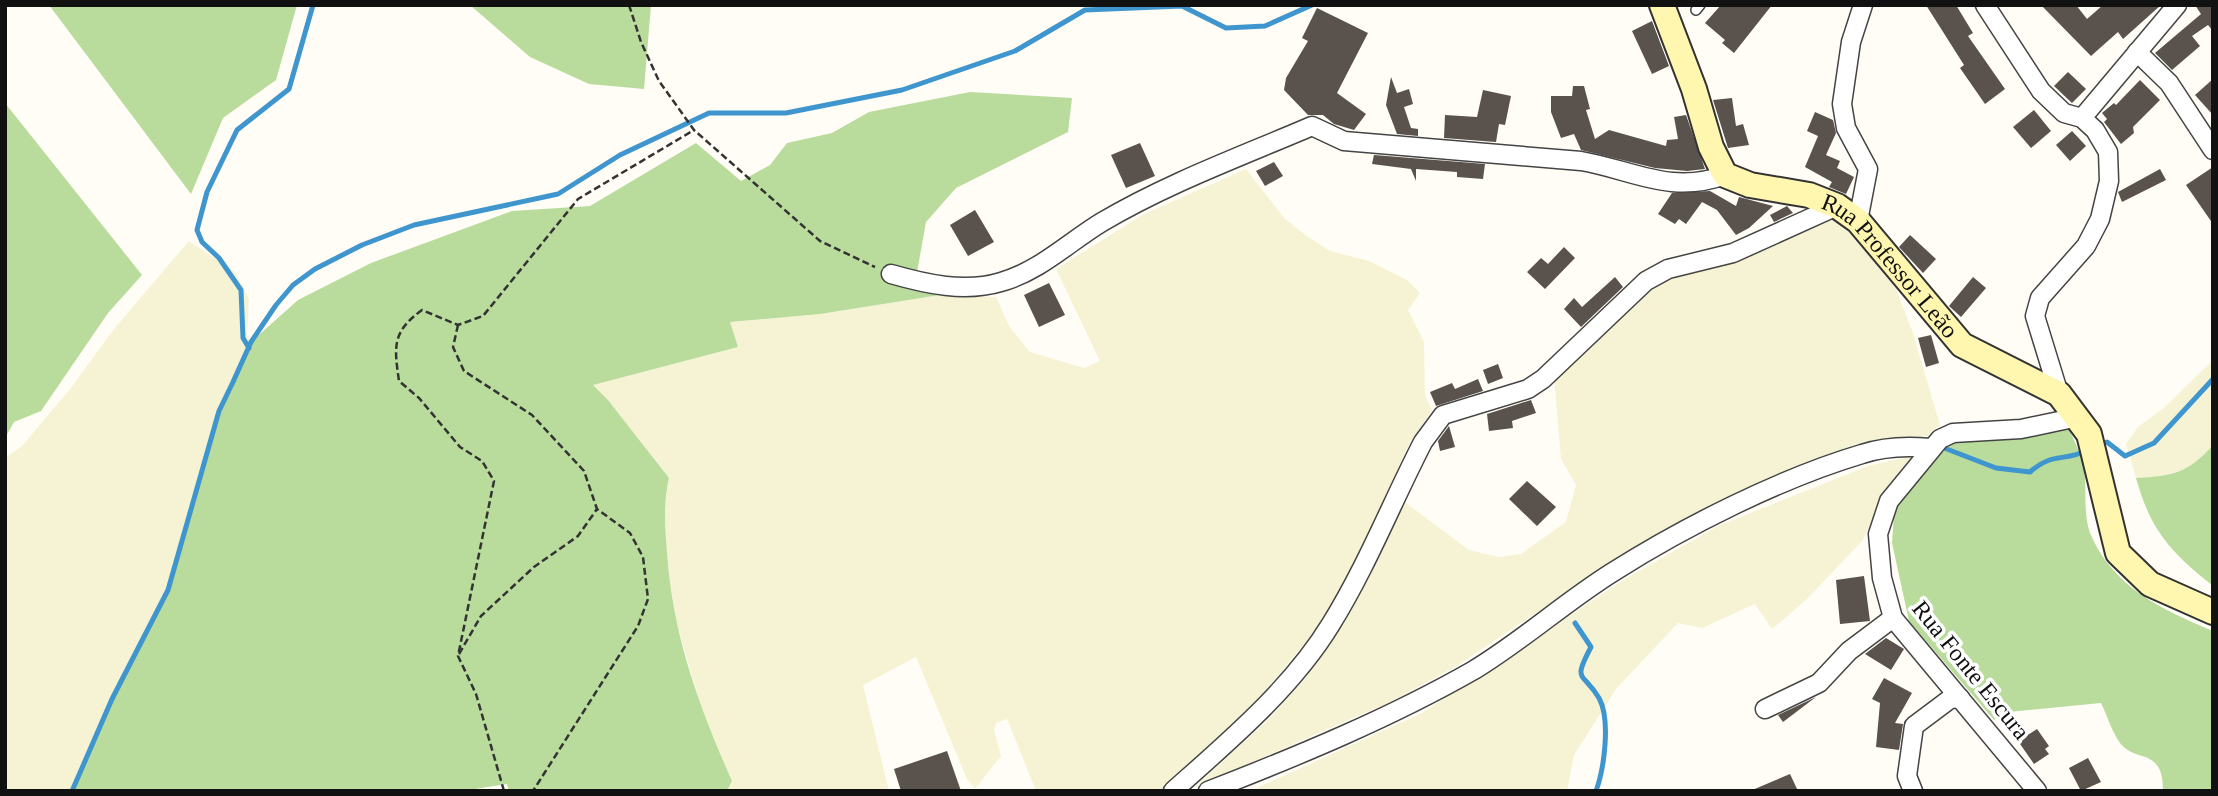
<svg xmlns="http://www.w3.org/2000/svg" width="2218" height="796" viewBox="0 0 2218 796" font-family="'Times New Roman',serif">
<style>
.farmland{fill:#f6f3d4}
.forest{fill:#b9dc9c}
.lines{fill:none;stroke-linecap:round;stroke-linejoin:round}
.stream{stroke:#3f96cf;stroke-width:5}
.building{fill:#5a524d}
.lane-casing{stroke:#444;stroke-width:12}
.street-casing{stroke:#444;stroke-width:21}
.secondary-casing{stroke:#333;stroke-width:28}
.path{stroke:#333;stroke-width:2.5;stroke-dasharray:7 3.5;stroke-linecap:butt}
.lane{stroke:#fff;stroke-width:9}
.street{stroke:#fff;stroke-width:18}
.secondary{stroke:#fff6b0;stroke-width:24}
.labels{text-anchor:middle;stroke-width:7;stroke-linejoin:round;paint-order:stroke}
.street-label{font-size:24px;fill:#111;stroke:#fff}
</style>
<rect width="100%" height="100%" fill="#fffdf5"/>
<g class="farmland">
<polygon points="1246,169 1285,219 1308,237 1330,251 1369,261 1407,280 1420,293 1408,310 1424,342 1425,395 1432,410 1408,446 1353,571 1316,630 1247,712 1178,781 1162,791 1036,791 1007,719 996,723 994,730 1001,756 975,789 967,779 916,657 863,685 889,791 727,791 732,781 706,724 670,601 664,502 669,478 608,400 592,385 738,347 729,322 820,314 940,295 996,297 1009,326 1030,352 1084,368 1100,361 1056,269 1144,214"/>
<polygon points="1828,215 1851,231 1896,289 1913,333 1940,425 1927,436 1856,444 1802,464 1721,503 1609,564 1455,667 1390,702 1195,787 1268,720 1305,679 1369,576 1402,500 1469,550 1498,557 1521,554 1566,522 1576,485 1561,459 1554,377 1640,295 1665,278"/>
<polygon points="189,241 235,272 249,299 247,335 251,342 219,411 168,590 112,699 72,791 5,791 5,458 22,446 71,388 114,329"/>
<polygon points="2213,360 2213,445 2194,466 2162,476 2136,478 2126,444 2138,427 2165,407"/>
<polygon points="1912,456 1884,491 1863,540 1806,600 1772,629 1755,604 1702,628 1678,623 1616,689 1574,755 1567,791 1250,791 1422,713 1625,579 1718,526 1868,466"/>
</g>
<g class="forest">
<polygon points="49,5 297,5 276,80 223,118 191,194"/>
<polygon points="470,5 651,5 644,89 589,84 530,57"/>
<path d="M970,92L1072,98L1068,132L956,188L926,222L914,289L940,295L820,314L730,322L738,347L593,385L608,400L669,478C663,503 665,526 667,552C672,633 699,707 732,781L727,791H509L507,784L462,791H72L112,699L168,590L219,411L251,342L298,300L371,263L512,211L590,206L696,143L741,181L770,165L787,143L832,133L869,112Z"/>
<polygon points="5,103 142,275 108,313 41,411 14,422 5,438"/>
<path d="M2069,429C2074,441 2082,455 2084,469C2087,489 2083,514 2090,533C2113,588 2163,610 2213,631V791H2163C2163,746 2136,764 2120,743C2112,732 2107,715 2101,703L2009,712L1994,720L1909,621L1892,543L1894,515L1911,481L1953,443L2033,436Z"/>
<path d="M2213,445V586C2171,552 2151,532 2136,478C2173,476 2188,473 2213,445Z"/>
</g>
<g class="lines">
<g class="stream">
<polyline points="249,348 243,338 241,290 219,258 202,242 197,230 207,192 237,130 289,89 313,5"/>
<polyline points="2098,445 2107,442 2125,456 2154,443 2213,379"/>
<path d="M1939,446L1996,468L2030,472C2053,452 2061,462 2086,451"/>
<path d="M1575,623L1591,647C1572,683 1583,671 1599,698C1611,720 1604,769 1596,791"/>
<polyline points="72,791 112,699 168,590 219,411 233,382 251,342 276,305 293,285 315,269 362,245 414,225 558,194 620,155 709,113 786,113 902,90 1015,51 1085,10 1182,6 1226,28 1265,26 1312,5"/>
</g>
</g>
<g class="building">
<polygon points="1721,5 1772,5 1734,53 1722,43 1725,40 1705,23"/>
<polygon points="1926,5 1956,5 1973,33 1968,36 2005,89 1985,104 1960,68 1964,65"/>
<polygon points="2041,5 2076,5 2087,19 2103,5 2161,5 2123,39 2118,32 2091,56"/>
<polygon points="2195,5 2213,5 2213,31 2208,25 2192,36 2200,46 2172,70 2155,53 2201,14"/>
<polygon points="1317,8 1368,33 1337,93 1366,114 1354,130 1334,124 1323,115 1308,115 1284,90 1286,78 1308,41 1302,38"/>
<polygon points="1652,21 1669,66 1652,74 1632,31"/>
<polygon points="2068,72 2086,89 2072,103 2054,86"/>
<polygon points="1391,77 1397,93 1409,89 1413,104 1404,107 1411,128 1418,129 1418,136 1397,134 1386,105"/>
<polygon points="2213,79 2213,115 2195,95"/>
<polygon points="2140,80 2160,100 2133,127 2134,133 2121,144 2104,122 2107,119 2102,113 2114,103 2116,105"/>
<polygon points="1573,86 1584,86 1590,109 1586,110 1595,139 1609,130 1666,146 1667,140 1678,139 1674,117 1686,115 1705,169 1687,171 1655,168 1581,150 1574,134 1561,138 1551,112 1551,96 1572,96"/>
<polygon points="1483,90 1511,96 1505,125 1499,124 1496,142 1444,138 1445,115 1477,117"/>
<polygon points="1732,98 1736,126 1743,124 1749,145 1728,148 1713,100"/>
<polygon points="2034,110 2051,131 2031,148 2013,127"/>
<polygon points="1815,112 1833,120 1836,133 1826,155 1840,161 1837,168 1854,177 1846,194 1829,187 1832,182 1805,167 1818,136 1807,131"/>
<polygon points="2072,131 2086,146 2070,161 2056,145"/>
<polygon points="1140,143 1155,176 1126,188 1111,155"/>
<polygon points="1374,155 1485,164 1483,179 1457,177 1457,172 1416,169 1416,181 1411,169 1372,164"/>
<polygon points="1274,162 1283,176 1265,186 1256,171"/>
<polygon points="2213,167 2213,224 2186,185"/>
<polygon points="2160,169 2166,180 2122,202 2118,192"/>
<polygon points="1710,191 1736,206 1739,197 1773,206 1749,228 1736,235 1717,210 1702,202 1686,224 1679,219 1675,224 1658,214 1672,193"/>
<polygon points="1787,206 1793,213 1774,222 1770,215"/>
<polygon points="975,210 994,242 968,256 950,225"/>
<polygon points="1910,235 1936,259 1923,273 1899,247"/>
<polygon points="1564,247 1575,258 1545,289 1527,272 1541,258 1548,264"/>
<polygon points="1615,277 1623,287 1581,327 1564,309 1574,298 1582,307"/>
<polygon points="1973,277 1986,288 1961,317 1949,306"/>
<polygon points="1049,283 1065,315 1039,327 1024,295"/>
<polygon points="1931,335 1939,363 1926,367 1918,338"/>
<polygon points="1498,364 1503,378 1488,384 1483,370"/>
<polygon points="1478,379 1483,391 1436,406 1430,392 1452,383 1455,389"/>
<polygon points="1531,400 1536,413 1512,421 1513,428 1489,431 1487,414"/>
<polygon points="1449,426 1455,447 1440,451 1438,441"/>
<polygon points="1527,481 1556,507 1537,526 1509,499"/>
<polygon points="1864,576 1870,621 1840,624 1836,580"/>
<polygon points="1886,638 1904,649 1891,670 1865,654"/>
<polygon points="1884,678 1912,693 1895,723 1903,724 1899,750 1876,747 1880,703 1872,699"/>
<polygon points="1816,697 1783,722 1778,715"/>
<polygon points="2037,729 2049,746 2045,749 2049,754 2034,764 2018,741"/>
<polygon points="947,751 961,791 901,791 894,769"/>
<polygon points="2088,758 2101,782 2081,791 2069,768"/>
<polygon points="1790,774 1798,791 1750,791"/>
</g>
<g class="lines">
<g class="lane-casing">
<polyline id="lane" points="1696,10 1700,5"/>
</g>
<g class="street-casing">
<g id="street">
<polyline points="1985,5 2041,91 2064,113 2082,118 2095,130 2108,152 2109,181 2100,219 2086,246 2040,298 2035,316 2059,394"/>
<polyline points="2137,52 2169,83 2213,150"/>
<polyline points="2082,118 2177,5"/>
<polyline points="1858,221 1868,169 1846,128 1842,104 1851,42 1863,5"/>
<path d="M891,274C926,284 965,293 1001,282C1040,271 1069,242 1102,222C1168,183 1242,156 1312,126L1344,141L1581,161C1633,170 1671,195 1725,175"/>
<polyline points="1765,709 1819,683 1849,651 1893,618"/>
<path d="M1173,791C1229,741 1292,688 1331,624C1367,566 1392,502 1423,442L1443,415L1528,389L1543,379L1646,281L1668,269L1733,253L1837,206"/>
<path d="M1208,791C1298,756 1390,718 1474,670C1522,641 1565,602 1613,572C1684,527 1781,478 1862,454C1883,447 1909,446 1930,448"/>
<polyline points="1913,791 1907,776 1914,726 1950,699 1960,698"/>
<polyline points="2037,791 1893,618 1882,578 1878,534 1889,501 1940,439 1953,433 2021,429 2078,417"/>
</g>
</g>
<g class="secondary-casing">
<g id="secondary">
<path id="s1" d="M1662,5L1694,89L1711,147L1725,175L1750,185L1809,195L1837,206L1858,221L1962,345L2059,394L2089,434L2118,553L2150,584L2213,612"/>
</g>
</g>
<g class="path">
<polyline points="629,5 641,42 659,81 694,130 820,241 875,267"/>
<polyline points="458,325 453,347 464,371 532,415 584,471 597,509 630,533 643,557 648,599 638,626 533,791"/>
<polyline points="459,654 481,616 534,567 578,536 597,509"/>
<path d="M504,791L476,694L458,656L494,481L482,461L460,447L419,398L399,381C394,346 392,332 422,310L458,325L483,316L578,199L694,130"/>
</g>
<use href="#lane" class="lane"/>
<use href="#street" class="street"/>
<use href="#secondary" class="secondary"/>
</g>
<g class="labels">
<g class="street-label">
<text dy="8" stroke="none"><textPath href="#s1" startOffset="378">Rua Professor Leão</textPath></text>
<text transform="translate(1971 670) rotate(51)" y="8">Rua Fonte Escura</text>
</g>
</g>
<rect width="2218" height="796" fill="none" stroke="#111111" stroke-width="14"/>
</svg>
